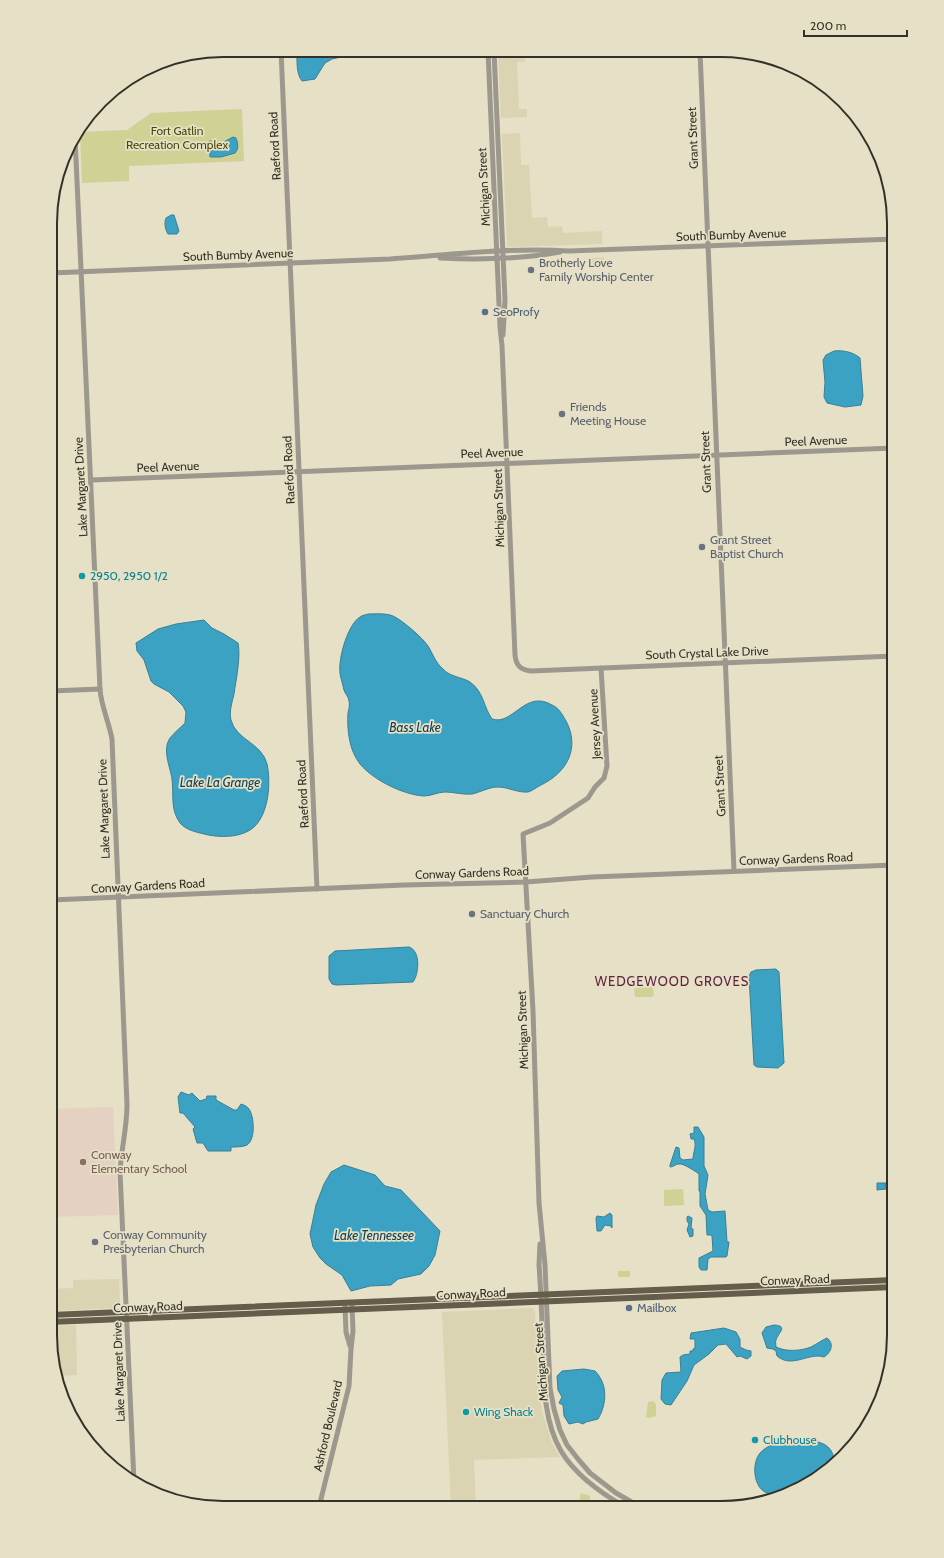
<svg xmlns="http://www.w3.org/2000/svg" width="944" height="1558" viewBox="0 0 944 1558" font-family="Cabin,sans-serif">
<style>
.built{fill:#dbd4b3}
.education{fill:#e5d1c2}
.green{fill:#cfd195}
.water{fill:#3ca2c4;stroke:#3a8095}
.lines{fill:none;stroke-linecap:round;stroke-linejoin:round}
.minor{stroke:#9c988d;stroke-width:5}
.major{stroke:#655d4b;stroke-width:6}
.worship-dot{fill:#6b7280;stroke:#e5e0c6;stroke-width:1.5}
.service-dot{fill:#5c6f8a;stroke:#e5e0c6;stroke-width:1.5}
.culture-dot{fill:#0f9aa8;stroke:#e5e0c6;stroke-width:1.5}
.education-dot{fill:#8d6e63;stroke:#e5e0c6;stroke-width:1.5}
.labels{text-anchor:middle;stroke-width:3.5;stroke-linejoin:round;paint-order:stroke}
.park-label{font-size:12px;fill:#484908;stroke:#e5e0c6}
.street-label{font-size:12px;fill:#343228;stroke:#e5e0c6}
.worship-label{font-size:12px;fill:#5b616d;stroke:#e5e0c6;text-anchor:start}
.service-label{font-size:12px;fill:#4e5e75;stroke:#e5e0c6;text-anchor:start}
.culture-label{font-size:12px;fill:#0d838f;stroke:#e5e0c6;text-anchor:start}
.education-label{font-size:12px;fill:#785e54;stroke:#e5e0c6;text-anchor:start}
.water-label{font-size:13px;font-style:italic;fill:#154150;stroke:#e5e0c6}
.neighbourhood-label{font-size:13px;letter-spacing:1px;fill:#601f3d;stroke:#e5e0c6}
.rim{fill:none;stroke:#343228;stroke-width:2}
</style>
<rect width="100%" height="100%" fill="#e5e0c6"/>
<g class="built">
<polygon points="498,51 524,51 525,62 517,62 519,109 527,109 527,117 501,118"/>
<polygon points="520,133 521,165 529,165 532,218 547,217 548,227 562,226 563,233 602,231 602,244 509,247 507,245 502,134"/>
<polygon points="604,257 604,265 590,265 590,258"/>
<polygon points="119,1279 120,1302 117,1308 50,1311 50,1289 73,1288 73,1280"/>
<polygon points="532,1308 535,1311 539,1393 542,1411 552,1443 560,1457 474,1460 476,1507 451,1507 442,1312"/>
<polygon points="76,1325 77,1375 58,1376 56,1357 54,1357 50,1335 50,1326"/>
</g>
<polygon class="education" points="113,1107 118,1215 50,1217 50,1109"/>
<g class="green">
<polygon points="242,109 244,161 129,166 129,181 82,183 80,132 127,130 151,113"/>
<polygon points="652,987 653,989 654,995 652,997 636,997 635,996 634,989 636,988"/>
<polygon points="683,1189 684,1205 664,1206 664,1190"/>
<rect x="618" y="1271" width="12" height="6"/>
<polygon points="653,1401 656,1404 656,1416 649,1418 646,1417 648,1402"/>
<polygon points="581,1493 590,1496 589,1503 579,1502"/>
</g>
<g class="water">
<path d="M297,50H351V55L332,59L325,63L315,79L302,81C296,74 297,60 297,50Z"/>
<path d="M233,137L236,138C238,143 239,149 235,153L221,157H210L209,141L222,143Z"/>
<path d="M171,215H174L179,231L177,234H168C165,229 164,223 166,218Z"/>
<path d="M834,351C843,350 853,352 860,358L863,396L861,405L845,407L827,403L824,397L825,382L823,360L826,355Z"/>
<path d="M368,614C376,614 386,613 393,616C402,620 423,638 428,646C433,654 435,662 443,669C450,677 462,677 470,682C484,692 483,706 492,719C513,726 525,689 552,705C559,708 562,714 566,721C580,747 568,772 541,785C537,787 532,791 528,792C518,793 508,787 498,787C489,787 481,792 472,794C463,795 454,792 445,792C438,792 431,796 424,796C404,795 373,780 360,764C349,750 347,730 348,713C349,708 350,705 349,701C349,697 345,694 344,690C343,686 342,682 341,678C336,664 347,625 360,617C362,615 366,615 368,614Z"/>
<path d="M204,620L212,628L224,634L238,643C241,656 236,680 234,694C232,703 229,711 231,720C236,740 262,743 267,764C271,782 269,813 254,827C242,838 219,838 204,834C196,832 186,830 180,823C170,809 174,795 172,779C170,766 162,750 170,738C174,733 180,728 185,723L186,712L183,706L169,692L154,684L151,681L144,660L137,651L136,643L158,629L176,624Z"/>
<path d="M409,947C421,951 419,974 413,982L336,985L332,984L329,979V956L335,951Z"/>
<polygon points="776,969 779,972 784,1063 778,1068 757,1067 754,1065 749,976 751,972 756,970"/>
<path d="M181,1092L189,1095L192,1093L200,1101L206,1099L207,1096H216V1100L234,1110H237L241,1104C244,1105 247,1106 249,1109C254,1116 256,1139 247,1145C243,1147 236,1147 231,1147V1151H208L203,1143H197L193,1129L195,1127L183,1113H180L178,1097Z"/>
<path d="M694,1127H698L704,1137V1166L708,1175L705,1194L708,1210L712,1212L725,1211L727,1242H729L727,1256L726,1257H711L708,1259L707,1270H701L699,1267V1258L713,1251L712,1236L711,1235H707L706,1215L700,1206V1192L699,1191V1174C695,1171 683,1163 679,1164C675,1164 674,1167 670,1167V1165L676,1147L679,1148L680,1158L683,1160L693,1159C693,1152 697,1146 694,1139H691L690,1134L694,1133Z"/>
<polygon points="344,1165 375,1175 385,1186 401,1190 440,1231 435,1255 429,1266 421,1274 398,1279 391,1285 370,1286 351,1291 342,1275 326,1264 320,1258 313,1247 310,1234 316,1205 324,1184 331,1172"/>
<polygon points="877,1183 886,1183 886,1189 877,1190"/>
<polygon points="610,1213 612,1215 612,1228 611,1226 605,1225 601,1231 597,1231 596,1218 597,1216 604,1217"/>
<polygon points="688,1216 692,1218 691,1228 693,1229 693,1236 690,1237 687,1230 689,1224 687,1221 687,1217"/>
<path d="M774,1325C789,1326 778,1333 776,1340C775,1342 776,1345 776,1347C786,1352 801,1351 811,1347C817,1344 822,1340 827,1338C834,1343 832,1352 824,1357C809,1352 792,1369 777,1356L776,1351L773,1349L767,1348L762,1333L766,1327Z"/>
<polygon points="724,1328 736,1332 740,1339 740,1347 746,1350 751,1351 751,1356 747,1359 740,1356 737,1357 726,1344 718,1345 709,1354 694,1365 687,1381 671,1405 665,1404 661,1399 662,1380 666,1373 681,1372 680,1357 683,1355 690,1354 690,1351 693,1351 693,1349 695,1348 695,1339 690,1339 691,1333"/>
<path d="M584,1369L595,1371C608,1384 607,1404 598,1419L586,1422L583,1424L578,1422L569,1424L564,1416L563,1405L559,1403L562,1397L558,1390L557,1376L562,1371Z"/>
<path d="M779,1441C800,1441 836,1434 834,1465C821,1477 785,1501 767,1493C753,1488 751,1462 761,1452C766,1447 773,1444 779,1441Z"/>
</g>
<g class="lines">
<g class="minor">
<polyline points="281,50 317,889"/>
<path d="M488,51L500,327L502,346L515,655C516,666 521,670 531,671L894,656"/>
<polyline points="494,51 505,300 503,335"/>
<polyline points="700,51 734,871"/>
<path d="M75,137L100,689C101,706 109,722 112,739L127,1105C127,1128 121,1150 120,1172L134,1482"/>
<path d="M440,258C480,260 521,259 560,252"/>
<path d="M51,273L390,259C449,255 509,247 569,251L894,239"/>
<polyline points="91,480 894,448"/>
<polyline points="601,668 607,766 604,778 595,787 588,798 550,823 523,834 533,1011 539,1203 545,1265 550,1388 554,1409 560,1430 567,1445 578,1459 590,1473 616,1493 642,1508"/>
<polyline points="51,691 100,689"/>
<polyline points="51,900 404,885 526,882 592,877 894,865"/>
<path d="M540,1244L539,1265C541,1292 542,1320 543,1347C544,1382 543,1420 561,1451C576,1476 602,1494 627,1508"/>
<polyline points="345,1306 346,1332 350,1346"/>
<polyline points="319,1507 349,1386 351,1349 353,1331 352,1306"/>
</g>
<g class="major">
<polyline points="50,1315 894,1280"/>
<polyline points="50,1322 894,1287"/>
</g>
</g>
<g class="worship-dot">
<circle cx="531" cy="270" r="4"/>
<circle cx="562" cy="414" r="4"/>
<circle cx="702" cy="547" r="4"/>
<circle cx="472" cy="914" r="4"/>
<circle cx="95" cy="1242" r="4"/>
</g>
<g class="service-dot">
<circle cx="485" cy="312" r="4"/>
<circle cx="629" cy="1308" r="4"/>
</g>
<g class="culture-dot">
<circle cx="82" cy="576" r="4"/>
<circle cx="466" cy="1412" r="4"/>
<circle cx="755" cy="1440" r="4"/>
</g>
<circle class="education-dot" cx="83" cy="1162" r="4"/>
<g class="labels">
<g class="park-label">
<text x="177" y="135">Fort Gatlin<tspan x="177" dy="14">Recreation Complex</tspan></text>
</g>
<g class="street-label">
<text transform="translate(693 138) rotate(-92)" y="4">Grant Street</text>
<text transform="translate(275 146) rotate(-93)" y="4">Raeford Road</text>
<text transform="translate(484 187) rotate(-93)" y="4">Michigan Street</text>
<text transform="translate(731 235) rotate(-2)" y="4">South Bumby Avenue</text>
<text transform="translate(238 255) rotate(-2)" y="4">South Bumby Avenue</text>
<text transform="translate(816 441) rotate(-2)" y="4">Peel Avenue</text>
<text transform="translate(492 453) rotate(-2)" y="4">Peel Avenue</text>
<text transform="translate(706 462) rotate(-92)" y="4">Grant Street</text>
<text transform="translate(168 467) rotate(-2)" y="4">Peel Avenue</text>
<text transform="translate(289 470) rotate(-93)" y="4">Raeford Road</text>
<text transform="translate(81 487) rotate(-93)" y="4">Lake Margaret Drive</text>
<text transform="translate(499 508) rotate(-92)" y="4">Michigan Street</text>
<text transform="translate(707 653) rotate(-2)" y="4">South Crystal Lake Drive</text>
<text transform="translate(595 724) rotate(-93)" y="4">Jersey Avenue</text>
<text transform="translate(720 786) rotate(-93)" y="4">Grant Street</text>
<text transform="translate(303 794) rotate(-93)" y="4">Raeford Road</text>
<text transform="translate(104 809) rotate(-92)" y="4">Lake Margaret Drive</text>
<text transform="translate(796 859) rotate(-2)" y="4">Conway Gardens Road</text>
<text transform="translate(472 873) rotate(-2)" y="4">Conway Gardens Road</text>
<text transform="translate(148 886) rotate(-3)" y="4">Conway Gardens Road</text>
<text transform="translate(523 1030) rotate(-92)" y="4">Michigan Street</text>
<text transform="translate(795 1280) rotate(-2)" y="4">Conway Road</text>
<text transform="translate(471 1294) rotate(-3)" y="4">Conway Road</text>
<text transform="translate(148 1307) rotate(-2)" y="4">Conway Road</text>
<text transform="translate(541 1362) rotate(-94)" y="4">Michigan Street</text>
<text transform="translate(119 1372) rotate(-92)" y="4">Lake Margaret Drive</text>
<text transform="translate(328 1426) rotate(-77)" y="4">Ashford Boulevard</text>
</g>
<g class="worship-label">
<text x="539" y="267">Brotherly Love<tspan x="539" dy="14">Family Worship Center</tspan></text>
<text x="570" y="411">Friends<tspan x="570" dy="14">Meeting House</tspan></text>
<text x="710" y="544">Grant Street<tspan x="710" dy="14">Baptist Church</tspan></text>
<text x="480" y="918">Sanctuary Church</text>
<text x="103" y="1239">Conway Community<tspan x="103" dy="14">Presbyterian Church</tspan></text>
</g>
<g class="service-label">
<text x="493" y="316">SeoProfy</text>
<text x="637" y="1312">Mailbox</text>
</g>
<g class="culture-label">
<text x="90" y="580">2950, 2950 1/2</text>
<text x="474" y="1416">Wing Shack</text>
<text x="763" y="1444">Clubhouse</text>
</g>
<g class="education-label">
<text x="91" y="1159">Conway<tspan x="91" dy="14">Elementary School</tspan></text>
</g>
<g class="water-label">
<text x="415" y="732">Bass Lake</text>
<text x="220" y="787">Lake La Grange</text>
<text x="374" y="1240">Lake Tennessee</text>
</g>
<g class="neighbourhood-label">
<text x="672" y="986">WEDGEWOOD GROVES</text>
</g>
</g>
<path d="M0 0H944V1558H0ZM223 57H721A166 166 0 0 1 887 223V1335A166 166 0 0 1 721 1501H223A166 166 0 0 1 57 1335V223A166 166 0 0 1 223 57Z" fill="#e5e0c6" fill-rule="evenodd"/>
<path class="rim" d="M223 57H721A166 166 0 0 1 887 223V1335A166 166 0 0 1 721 1501H223A166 166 0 0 1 57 1335V223A166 166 0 0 1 223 57Z"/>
<path d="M804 30v6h103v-6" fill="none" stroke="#343228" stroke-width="2"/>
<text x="810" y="30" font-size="12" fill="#343228" stroke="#e5e0c6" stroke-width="3" paint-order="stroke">200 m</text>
</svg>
